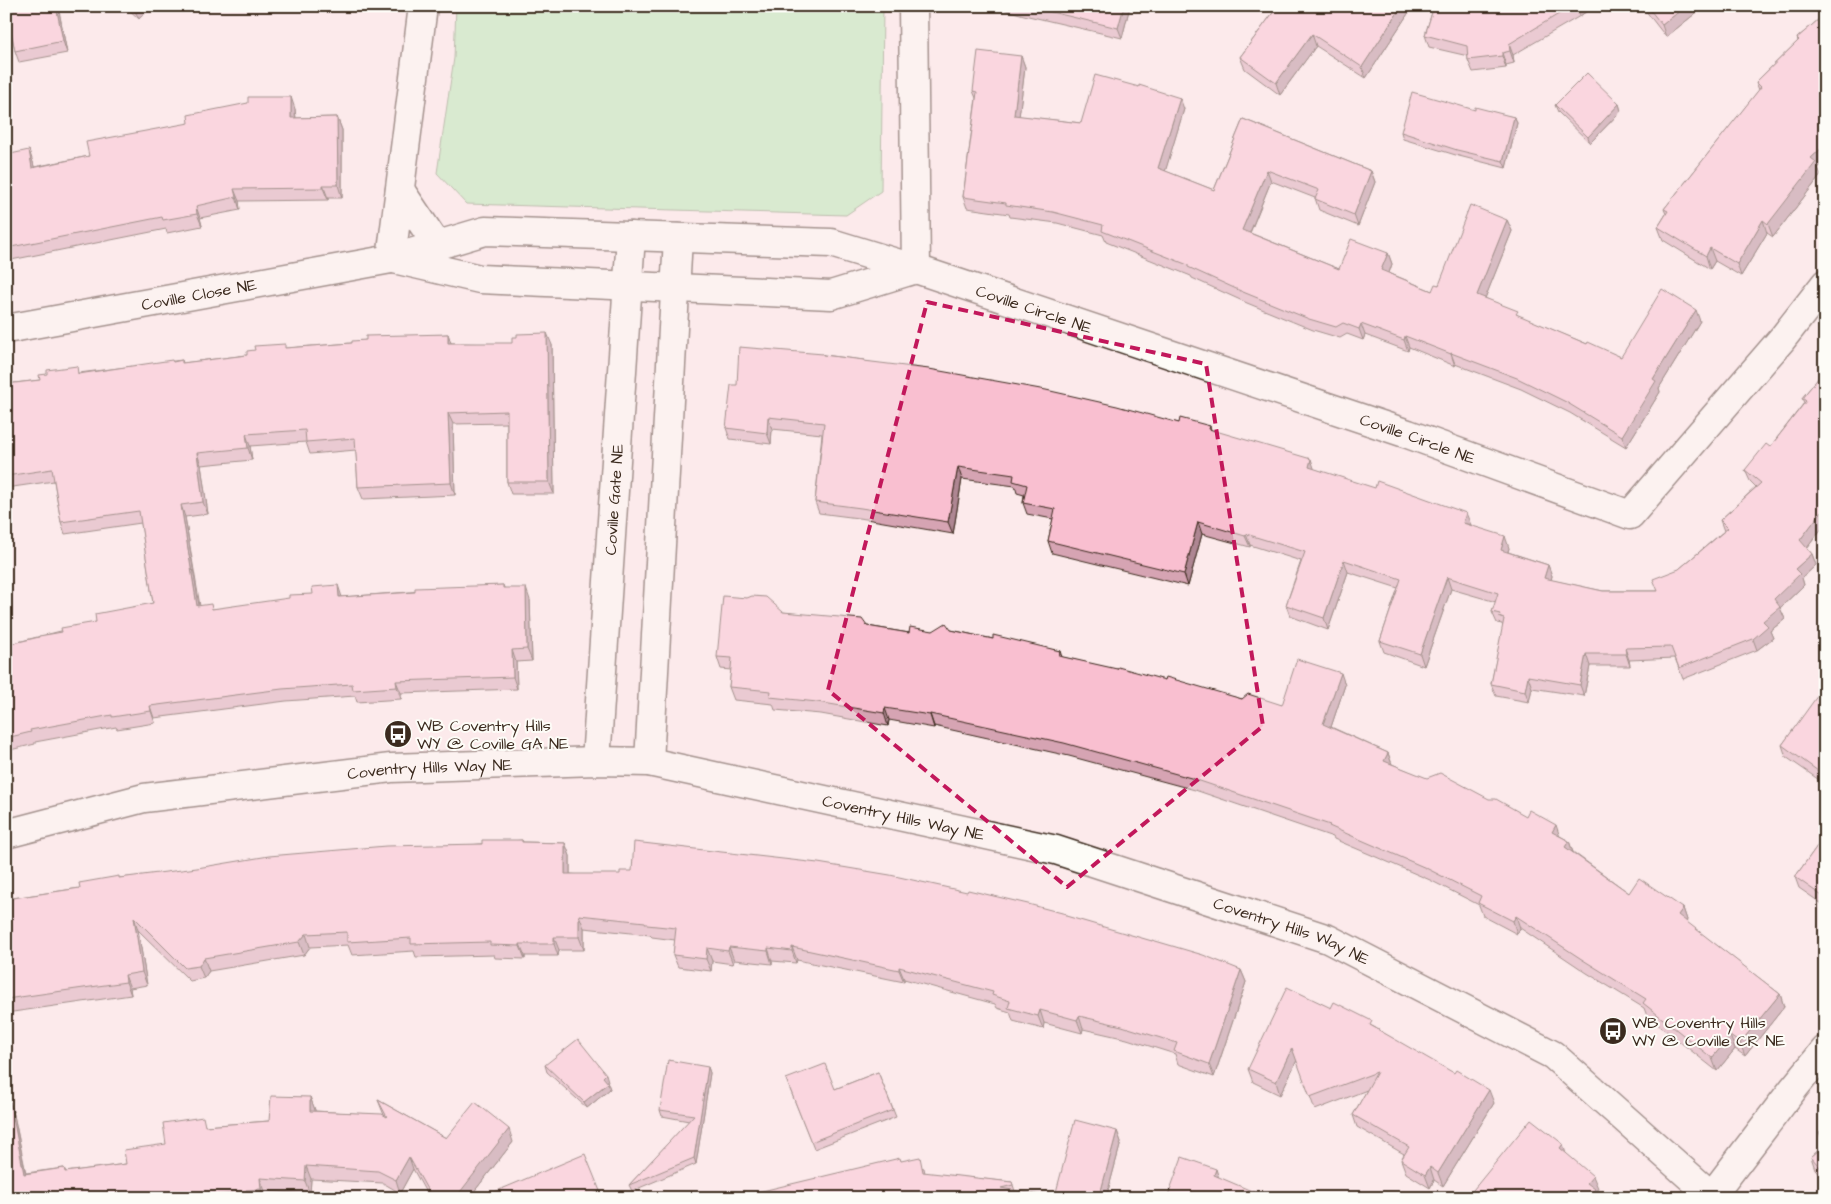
<svg xmlns="http://www.w3.org/2000/svg" width="1831" height="1204" viewBox="0 0 1831 1204" font-family="'Architects Daughter',sans-serif">
<style>
.green{fill:#afeaaf;stroke:#758a66}
.lines{fill:none;stroke-linecap:round;stroke-linejoin:round}
.minor-casing{stroke:#3b2a1e;stroke-width:31}
.tertiary-casing{stroke:#3b2a1e;stroke-width:31}
.minor{stroke:#fdfcf7;stroke-width:28}
.tertiary{stroke:#fdfcf7;stroke-width:28}
.wall{fill:#d6a4b3;stroke:#3b2a1e}
.shaded-wall{fill:#ae8692;stroke:#3b2a1e}
.building{fill:#f9bfd0;stroke:#3b2a1e}
.marked{fill:none;stroke:#c2185b;stroke-width:4;stroke-dasharray:10 6;stroke-linejoin:round}
.labels{text-anchor:middle;stroke-width:4;stroke-linejoin:round;paint-order:stroke}
.street-label{font-size:16px;fill:#3b2a1e;stroke:#fdfcf7}
.poi-label{font-size:16px;fill:#3b2a1e;stroke:#fdfcf7;text-anchor:start}
</style>
<rect width="100%" height="100%" fill="#fceaeb"/>
<filter id="ink" filterUnits="userSpaceOnUse"><feTurbulence type="fractalNoise" baseFrequency=".02" numOctaves="2"/><feDisplacementMap in="SourceGraphic" scale="10" xChannelSelector="R" yChannelSelector="G"/><feConvolveMatrix kernelMatrix="1 2 1 2 8 2 1 2 1" color-interpolation-filters="sRGB"/></filter>
<g filter="url(#ink)">
<polygon class="green" points="456,6 883,6 881,191 846,215 466,204 437,173 454,58"/>
<g class="lines">
<g class="minor-casing">
<g id="minor">
<polyline points="913,6 916,269"/>
<polyline points="400,190 437,245"/>
<polyline points="391,259 423,6"/>
<polyline points="394,259 480,279 831,295 916,269"/>
<path id="s1" d="M6,329L391,259L485,231L831,243L916,269L1408,434L1630,515L1782,339L1825,284"/>
<path id="s2" d="M596,761L631,236"/>
<polyline points="649,762 678,238"/>
<polyline points="1710,1198 1794,1088 1825,1050"/>
</g>
</g>
<g class="tertiary-casing">
<g id="tertiary">
<path id="s3" d="M6,834L144,798L391,768L596,761L649,762L1056,850L1328,939L1553,1055L1714,1198"/>
</g>
</g>
<use href="#minor" class="minor"/>
<use href="#tertiary" class="tertiary"/>
</g>
<g class="wall">
<polygon points="6,6 58,6 67,53 19,62 15,51"/>
<polygon points="125,6 151,6 139,19"/>
<polygon points="992,6 1130,6 1122,38 1024,15"/>
<polygon points="1278,6 1413,6 1366,78 1316,46 1280,95 1245,69 1240,57"/>
<polygon points="1434,6 1594,6 1580,16 1513,55 1514,63 1506,65 1506,68 1473,72 1468,60 1468,56 1429,47 1425,35"/>
<polygon points="1642,6 1700,6 1701,9 1666,37"/>
<polygon points="1825,14 1825,162 1818,168 1821,175 1773,237 1767,233 1741,276 1715,261 1710,269 1663,240 1658,227 1666,214 1664,209 1759,90 1756,82 1798,41 1797,38"/>
<polygon points="1021,56 1025,67 1019,116 1081,123 1184,109 1165,171 1214,190 1243,119 1371,171 1375,182 1358,226 1319,210 1315,198 1271,181 1250,233 1339,269 1388,253 1392,264 1389,273 1432,291 1507,220 1512,231 1485,298 1519,316 1587,344 1621,357 1700,321 1659,388 1660,392 1626,447 1570,413 1521,389 1455,364 1455,366 1409,347 1408,351 1365,335 1363,340 1347,334 1340,338 1313,330 1247,303 1192,278 1191,276 1106,242 1103,235 1057,223 1010,217 1009,214 967,208 963,197 976,98 973,91"/>
<polygon points="1619,104 1621,111 1590,143 1558,112 1555,105"/>
<polygon points="295,109 296,118 337,117 342,130 342,198 328,198 328,200 239,201 240,210 200,218 202,226 167,233 166,229 6,261 6,155 33,162 34,167 89,156"/>
<polygon points="1475,110 1514,117 1517,123 1506,168 1459,156 1403,139 1401,132"/>
<polygon points="448,334 451,343 552,345 554,494 511,494 507,482 507,423 453,424 455,495 363,499 358,487 356,450 310,454 306,442 250,446 252,460 201,465 208,514 185,517 200,606 213,609 342,597 503,585 504,588 530,600 532,661 516,662 517,689 401,693 401,699 357,702 355,696 286,701 154,718 155,723 117,729 116,727 35,742 35,744 6,751 6,645 96,622 153,603 141,523 65,534 61,522 54,481 6,488 6,384 40,380 47,374 79,373 182,360 183,363 247,355 287,348 352,343 366,340"/>
<polygon points="823,354 824,355 864,360 864,361 1179,423 1210,426 1211,430 1314,469 1471,525 1509,548 1508,552 1548,565 1552,576 1551,580 1603,591 1658,591 1679,569 1724,531 1720,520 1756,487 1750,481 1745,470 1770,447 1804,403 1802,398 1825,370 1825,524 1807,548 1812,554 1816,565 1802,578 1804,585 1780,608 1785,619 1770,631 1773,638 1757,650 1683,679 1675,658 1629,660 1630,666 1590,666 1584,696 1532,688 1529,702 1496,696 1491,684 1503,627 1502,624 1497,623 1492,612 1496,602 1451,589 1424,666 1384,652 1380,641 1398,588 1348,572 1328,630 1290,616 1286,605 1301,561 1250,545 1250,547 1202,534 1188,586 1052,553 1048,541 1053,519 1027,514 1023,503 1024,495 1017,493 1015,486 962,479 953,534 866,519 819,513 815,502 822,434 772,429 771,444 730,439 726,428 737,385"/>
<polygon points="783,612 909,633 951,630 993,639 1060,651 1062,657 1242,699 1282,705 1345,685 1331,727 1388,753 1392,764 1560,836 1569,841 1573,852 1629,893 1683,908 1687,920 1686,922 1780,994 1784,1007 1745,1056 1735,1049 1717,1071 1647,1016 1644,1008 1587,973 1520,928 1517,934 1483,916 1479,905 1430,880 1334,839 1333,837 1195,790 1069,756 934,726 934,728 889,720 888,726 821,714 775,710 773,704 734,700 729,687 731,670 721,669 717,657"/>
<polygon points="1824,689 1825,689 1825,784 1786,757 1782,745"/>
<polygon points="1825,835 1825,906 1799,888 1795,877"/>
<polygon points="522,840 523,842 565,843 570,856 570,874 1067,917 1241,970 1246,982 1214,1077 1178,1064 1175,1054 1127,1039 1083,1029 1082,1033 1044,1023 1043,1029 1013,1021 1010,1012 997,1008 995,1004 904,979 904,982 797,960 796,963 772,961 772,964 734,960 733,964 712,961 711,971 678,967 673,955 675,940 652,937 650,935 584,928 584,950 559,950 558,956 525,956 525,959 495,958 494,955 416,957 414,951 352,955 348,945 310,947 304,955 209,971 204,978 190,981 138,930 147,985 130,988 131,995 6,1013 6,899 80,888 119,878"/>
<polygon points="1331,1008 1374,1027 1494,1103 1443,1186 1434,1180 1430,1188 1406,1173 1401,1160 1404,1154 1357,1127 1353,1115 1367,1090 1315,1110 1297,1060 1280,1095 1253,1082 1248,1069"/>
<polygon points="545,1065 608,1081 607,1082 610,1089 587,1108 547,1072"/>
<polygon points="708,1067 710,1073 696,1164 632,1191 629,1185 689,1121 662,1116 660,1110"/>
<polygon points="878,1072 896,1117 814,1149 786,1079 835,1089"/>
<polygon points="310,1097 315,1110 315,1111 384,1115 378,1100 446,1138 513,1142 469,1198 429,1198 413,1169 400,1193 383,1183 311,1179 310,1194 265,1191 266,1198 6,1198 10,1102 14,1115 26,1173 64,1168 66,1172 126,1164 206,1126 269,1121"/>
<polygon points="1825,1127 1825,1180 1815,1169 1811,1157 1824,1145 1819,1132"/>
<polygon points="1117,1131 1121,1142 1106,1198 733,1198 901,1161 924,1168 925,1173 1012,1182 1015,1191 1051,1197 1055,1196"/>
<polygon points="600,1191 602,1198 480,1198"/>
</g>
<g class="shaded-wall">
<polygon points="56,6 58,6 67,53 63,41"/>
<polygon points="142,6 151,6 139,19 136,13"/>
<polygon points="1124,6 1130,6 1122,38 1118,28"/>
<polygon points="1402,6 1413,6 1366,78 1362,67"/>
<polygon points="1576,6 1594,6 1580,16"/>
<polygon points="1686,6 1700,6 1701,9 1666,37 1662,25"/>
<polygon points="1312,34 1316,46 1280,95 1276,83"/>
<polygon points="1509,44 1513,55 1514,63 1510,51"/>
<polygon points="1502,53 1506,65 1506,68 1502,56"/>
<polygon points="1021,56 1025,67 1018,126 1014,115"/>
<polygon points="291,97 295,109 296,130 291,118"/>
<polygon points="1180,98 1184,109 1163,179 1158,168"/>
<polygon points="1619,104 1621,111 1590,143 1588,137"/>
<polygon points="337,117 342,130 342,198 338,185"/>
<polygon points="1514,117 1517,123 1506,168 1503,161"/>
<polygon points="1825,145 1825,162 1818,168 1821,175 1773,237 1768,224 1811,158"/>
<polygon points="29,150 33,162 37,180 32,168"/>
<polygon points="1267,170 1271,181 1246,242 1242,230"/>
<polygon points="1371,171 1375,182 1358,226 1354,215"/>
<polygon points="323,185 328,198 328,200 323,188"/>
<polygon points="234,189 239,201 240,210 236,197"/>
<polygon points="196,206 200,218 202,226 197,214"/>
<polygon points="1507,220 1512,231 1482,306 1477,295"/>
<polygon points="1763,220 1767,233 1741,276 1737,264"/>
<polygon points="1710,248 1715,261 1710,269 1706,256"/>
<polygon points="1388,253 1392,264 1386,281 1381,270"/>
<polygon points="1696,310 1700,321 1659,388 1660,392 1626,447 1622,436 1653,379"/>
<polygon points="1361,324 1365,335 1363,340 1359,329"/>
<polygon points="547,333 552,345 554,494 549,482"/>
<polygon points="448,334 452,346 448,343"/>
<polygon points="1405,336 1409,347 1408,351 1404,340"/>
<polygon points="1451,353 1455,364 1455,366 1451,354"/>
<polygon points="448,413 453,424 455,495 451,483"/>
<polygon points="768,417 772,429 771,444 767,433"/>
<polygon points="246,434 250,446 252,460 248,448"/>
<polygon points="197,453 201,465 208,514 203,502"/>
<polygon points="1311,459 1315,471 1309,467"/>
<polygon points="958,467 962,479 953,534 948,522"/>
<polygon points="181,505 185,517 201,618 197,606"/>
<polygon points="1825,507 1825,524 1804,552 1800,540"/>
<polygon points="1466,513 1471,525 1463,523"/>
<polygon points="1198,522 1202,534 1188,586 1184,574"/>
<polygon points="1246,534 1250,545 1250,547 1245,536"/>
<polygon points="1505,536 1509,548 1505,561 1501,550"/>
<polygon points="1812,554 1816,565 1802,578 1804,585 1780,608 1785,619 1770,631 1773,638 1757,650 1753,639 1763,621 1774,599 1795,569"/>
<polygon points="1344,560 1348,572 1328,630 1324,618"/>
<polygon points="1548,565 1552,576 1548,590 1544,578"/>
<polygon points="1447,577 1451,589 1424,666 1420,654"/>
<polygon points="338,585 342,597 339,597"/>
<polygon points="526,588 530,600 532,661 527,649"/>
<polygon points="1625,648 1629,660 1630,666 1626,654"/>
<polygon points="512,650 516,662 517,689 513,677"/>
<polygon points="1586,654 1590,666 1584,696 1580,685"/>
<polygon points="1341,673 1345,685 1328,736 1323,724"/>
<polygon points="1528,676 1532,688 1529,702 1525,691"/>
<polygon points="396,681 401,693 401,699 397,687"/>
<polygon points="150,706 154,718 155,723 151,711"/>
<polygon points="885,708 889,720 888,726 884,713"/>
<polygon points="930,714 934,726 934,728 930,715"/>
<polygon points="1388,753 1392,765 1384,761"/>
<polygon points="1556,825 1560,837 1552,832"/>
<polygon points="1569,841 1573,853 1565,847"/>
<polygon points="565,843 570,856 570,887 565,874"/>
<polygon points="1683,908 1687,920 1682,928 1678,915"/>
<polygon points="579,915 584,928 584,950 579,937"/>
<polygon points="1516,916 1520,928 1517,934 1513,921"/>
<polygon points="134,917 138,930 147,985 142,972"/>
<polygon points="306,934 310,947 304,955 299,942"/>
<polygon points="554,937 559,950 558,956 554,944"/>
<polygon points="520,944 525,956 525,959 520,946"/>
<polygon points="729,947 734,960 733,964 728,951"/>
<polygon points="792,947 797,960 796,963 792,951"/>
<polygon points="707,948 712,961 711,971 706,959"/>
<polygon points="768,948 772,961 772,964 768,951"/>
<polygon points="204,958 209,971 204,978 199,966"/>
<polygon points="899,967 904,979 904,982 899,970"/>
<polygon points="1241,970 1246,982 1214,1077 1209,1064"/>
<polygon points="125,975 130,988 131,995 126,982"/>
<polygon points="1780,994 1784,1007 1745,1056 1740,1043"/>
<polygon points="1040,1010 1044,1023 1043,1029 1038,1016"/>
<polygon points="1079,1016 1083,1029 1082,1033 1077,1020"/>
<polygon points="1730,1036 1735,1049 1717,1071 1712,1058"/>
<polygon points="1292,1048 1297,1060 1280,1095 1276,1082"/>
<polygon points="708,1067 710,1073 696,1164 694,1158"/>
<polygon points="606,1074 608,1081 605,1084 603,1077"/>
<polygon points="608,1083 610,1089 587,1108 584,1102"/>
<polygon points="1489,1090 1494,1103 1443,1186 1438,1173"/>
<polygon points="310,1097 315,1110 314,1124 310,1111"/>
<polygon points="10,1102 14,1115 28,1186 24,1174"/>
<polygon points="509,1129 513,1142 469,1198 454,1198"/>
<polygon points="1117,1131 1121,1142 1106,1198 1099,1198"/>
<polygon points="1563,1144 1567,1157 1560,1148"/>
<polygon points="409,1157 413,1169 400,1193 396,1180"/>
<polygon points="306,1166 311,1179 310,1194 305,1181"/>
<polygon points="1430,1167 1434,1180 1430,1188 1425,1175"/>
<polygon points="1216,1169 1220,1181 1214,1175"/>
<polygon points="1593,1176 1598,1188 1596,1191 1598,1198 1588,1198 1587,1183"/>
<polygon points="260,1178 265,1191 266,1198 264,1198 261,1189"/>
</g>
<g class="building">
<polygon points="6,6 56,6 63,41 15,51"/>
<polygon points="130,6 142,6 136,13"/>
<polygon points="1026,6 1124,6 1118,28"/>
<polygon points="1278,6 1402,6 1362,67 1312,34 1276,83 1240,57"/>
<polygon points="1434,6 1572,6 1509,44 1510,51 1502,53 1502,56 1468,60 1467,46 1425,35"/>
<polygon points="1647,6 1686,6 1662,25"/>
<polygon points="1825,14 1825,145 1811,158 1816,162 1768,224 1763,220 1737,264 1710,248 1706,256 1658,227 1668,211 1664,209 1761,87 1756,82 1799,40 1797,38"/>
<polygon points="978,51 1021,56 1014,115 1081,123 1095,75 1139,87 1139,85 1180,98 1158,168 1214,190 1243,119 1371,171 1354,215 1315,199 1319,190 1267,170 1242,230 1339,269 1351,239 1388,253 1381,270 1432,291 1435,284 1439,285 1470,205 1507,220 1477,295 1518,311 1516,314 1587,344 1588,342 1621,357 1662,289 1696,310 1653,379 1656,381 1622,436 1566,402 1517,378 1451,353 1451,354 1405,336 1404,340 1361,324 1359,329 1343,323 1336,327 1309,319 1243,292 1188,267 1188,265 1102,231 1103,225 1053,212 1006,205 1006,203 963,197 977,92 973,91"/>
<polygon points="1587,73 1619,104 1588,137 1555,105"/>
<polygon points="1412,92 1475,110 1475,107 1514,117 1503,161 1457,150 1401,132"/>
<polygon points="248,97 291,97 291,118 337,117 338,185 323,185 323,188 234,189 236,197 196,206 197,214 163,220 162,217 6,248 6,155 29,150 32,168 89,156 86,142 189,123 188,115 248,103"/>
<polygon points="547,333 549,482 507,482 507,411 448,413 451,483 358,487 355,438 306,442 305,430 246,434 248,448 197,453 203,502 181,505 197,606 211,604 212,609 289,598 289,595 313,594 312,587 338,585 339,597 415,592 415,588 503,585 503,588 526,588 527,649 512,650 513,677 396,681 397,687 353,690 352,684 282,689 150,706 151,711 112,717 112,715 30,730 31,732 6,738 6,645 39,637 39,636 62,632 61,628 96,622 95,614 153,603 139,511 61,522 52,469 6,476 6,384 40,380 39,375 47,374 47,370 77,366 78,374 172,360 173,362 182,360 182,363 247,355 247,351 255,350 254,346 285,344 285,348 352,343 352,341 366,340 366,336 448,334 448,343 512,343 512,337 517,337 517,334"/>
<polygon points="739,347 823,354 823,355 864,360 864,361 929,369 1046,390 1117,406 1179,423 1180,418 1210,426 1209,429 1311,459 1309,467 1375,488 1377,481 1466,513 1463,523 1505,536 1501,550 1548,565 1544,578 1603,591 1658,591 1653,579 1679,569 1728,528 1720,520 1761,483 1745,470 1766,444 1770,447 1806,401 1802,398 1825,370 1825,507 1800,540 1812,554 1795,569 1800,574 1774,599 1780,607 1763,621 1768,626 1753,639 1679,668 1671,647 1625,648 1626,654 1586,654 1580,685 1528,676 1525,691 1491,684 1504,619 1499,617 1500,614 1492,612 1498,593 1447,577 1420,654 1380,641 1401,579 1344,560 1324,618 1286,605 1305,552 1246,534 1245,536 1198,522 1184,574 1048,541 1055,509 1023,503 1027,485 1013,481 1014,475 958,467 948,522 861,508 815,502 824,423 768,417 767,433 726,428 731,385 737,385"/>
<polygon points="723,596 747,598 752,596 766,597 783,612 862,619 867,626 909,633 910,627 933,631 946,623 951,630 993,639 993,635 1060,651 1059,656 1117,669 1118,667 1165,680 1166,677 1242,699 1248,694 1282,705 1297,659 1341,673 1323,724 1388,753 1384,761 1427,778 1440,773 1489,799 1496,799 1526,816 1529,810 1556,825 1552,832 1569,841 1565,847 1629,893 1639,878 1683,908 1678,915 1780,994 1740,1043 1730,1036 1712,1058 1643,1003 1646,999 1583,960 1516,916 1513,921 1478,903 1481,896 1426,868 1329,826 1330,825 1191,778 1064,743 930,714 930,715 885,708 884,713 817,702 770,697 771,691 729,687 732,658 717,657"/>
<polygon points="1823,688 1824,689 1825,689 1825,776 1782,745"/>
<polygon points="1825,835 1825,898 1795,877"/>
<polygon points="482,840 522,840 522,842 565,843 565,874 620,874 620,871 632,871 634,842 818,863 890,875 967,892 968,890 1028,904 1066,914 1066,916 1152,941 1152,940 1203,955 1241,970 1209,1064 1174,1051 1177,1043 1122,1026 1079,1016 1077,1020 1040,1010 1038,1016 1008,1008 1010,1001 992,995 993,992 899,967 899,970 792,947 792,951 768,948 768,951 729,947 728,951 707,948 706,959 673,955 676,928 647,925 645,922 579,915 579,937 554,937 554,944 520,944 520,946 490,945 490,942 411,944 411,938 347,942 347,932 306,934 299,942 204,958 199,966 185,968 134,917 142,972 125,975 126,982 6,999 6,899 80,888 79,883 119,876 119,878 197,868 269,856 386,846 482,844"/>
<polygon points="1287,987 1331,1008 1334,1002 1372,1021 1370,1025 1454,1073 1456,1070 1489,1090 1438,1173 1430,1167 1425,1175 1401,1160 1409,1147 1353,1115 1377,1072 1310,1097 1292,1048 1276,1082 1248,1069"/>
<polygon points="578,1039 606,1074 603,1077 608,1083 584,1102 545,1065"/>
<polygon points="668,1060 708,1067 694,1158 629,1185 694,1115 660,1110"/>
<polygon points="825,1064 835,1089 878,1072 893,1110 811,1142 786,1079"/>
<polygon points="271,1096 310,1097 310,1111 382,1114 387,1117 378,1100 446,1138 475,1102 509,1129 457,1196 454,1198 432,1198 409,1157 396,1180 378,1171 306,1166 305,1181 260,1178 261,1189 246,1190 247,1193 215,1195 215,1198 6,1198 6,1103 10,1102 24,1174 64,1168 65,1172 126,1164 124,1150 166,1144 163,1123 203,1117 205,1126 269,1121"/>
<polygon points="1531,1119 1563,1144 1560,1148 1593,1176 1587,1183 1595,1189 1588,1198 1473,1198 1469,1195"/>
<polygon points="1075,1120 1117,1131 1099,1198 733,1198 900,1158 901,1161 920,1157 923,1172 1012,1182 1013,1185 1001,1188 1051,1197 1052,1195 1055,1196"/>
<polygon points="1825,1127 1825,1138 1819,1132"/>
<polygon points="1825,1145 1825,1173 1811,1157"/>
<polygon points="585,1154 600,1191 584,1198 480,1198"/>
<polygon points="1182,1157 1216,1169 1214,1175 1268,1198 1167,1198"/>
</g>
</g>
<path d="M0 0H1831V1204H0ZM927,302L1206,364L1263,726L1067,887L828,690Z" fill="#fceaeb" fill-opacity=".55" fill-rule="evenodd"/>
<path class="marked" d="M927,302L1206,364L1263,726L1067,887L828,690Z"/>
<defs>
<g id="bus-disc" transform="scale(1.4375)"><circle r="9.5" fill="#3b2a1e" stroke="#fdfcf7"/><path d="M-5-6H5V4H4V6H2V4H-2V6H-4V4H-5ZM-3.5-4V0h7V-4ZM-3.5 1.2v1.5H-2V1.2ZM2 1.2v1.5H3.5V1.2Z" fill="#fff"/></g>
</defs>
<g fill-rule="evenodd">
<use href="#bus-disc" x="398" y="734"/>
<use href="#bus-disc" x="1613" y="1031"/>
</g>
<g class="labels">
<g class="street-label">
<text dy="6" stroke="none"><textPath href="#s1" startOffset="196">Coville Close NE</textPath></text>
<text dy="6" stroke="none"><textPath href="#s1" startOffset="1049">Coville Circle NE</textPath></text>
<text dy="6" stroke="none"><textPath href="#s1" startOffset="1454">Coville Circle NE</textPath></text>
<text dy="6" stroke="none"><textPath href="#s2" startOffset="262">Coville Gate NE</textPath></text>
<text dy="6" stroke="none"><textPath href="#s3" startOffset="430">Coventry Hills Way NE</textPath></text>
<text dy="6" stroke="none"><textPath href="#s3" startOffset="910">Coventry Hills Way NE</textPath></text>
<text dy="6" stroke="none"><textPath href="#s3" startOffset="1315">Coventry Hills Way NE</textPath></text>
</g>
<g class="poi-label">
<text x="417" y="731">WB Coventry Hills<tspan x="417" dy="18">WY @ Coville GA NE</tspan></text>
<text x="1632" y="1028">WB Coventry Hills<tspan x="1632" dy="18">WY @ Coville CR NE</tspan></text>
</g>
</g>
<rect width="1831" height="1204" fill="none" stroke="#fdfcf7" stroke-width="25"/>
<rect x="12" y="12" width="1806" height="1179" fill="none" stroke="#3b2a1e" stroke-width="2" filter="url(#ink)"/>
</svg>
